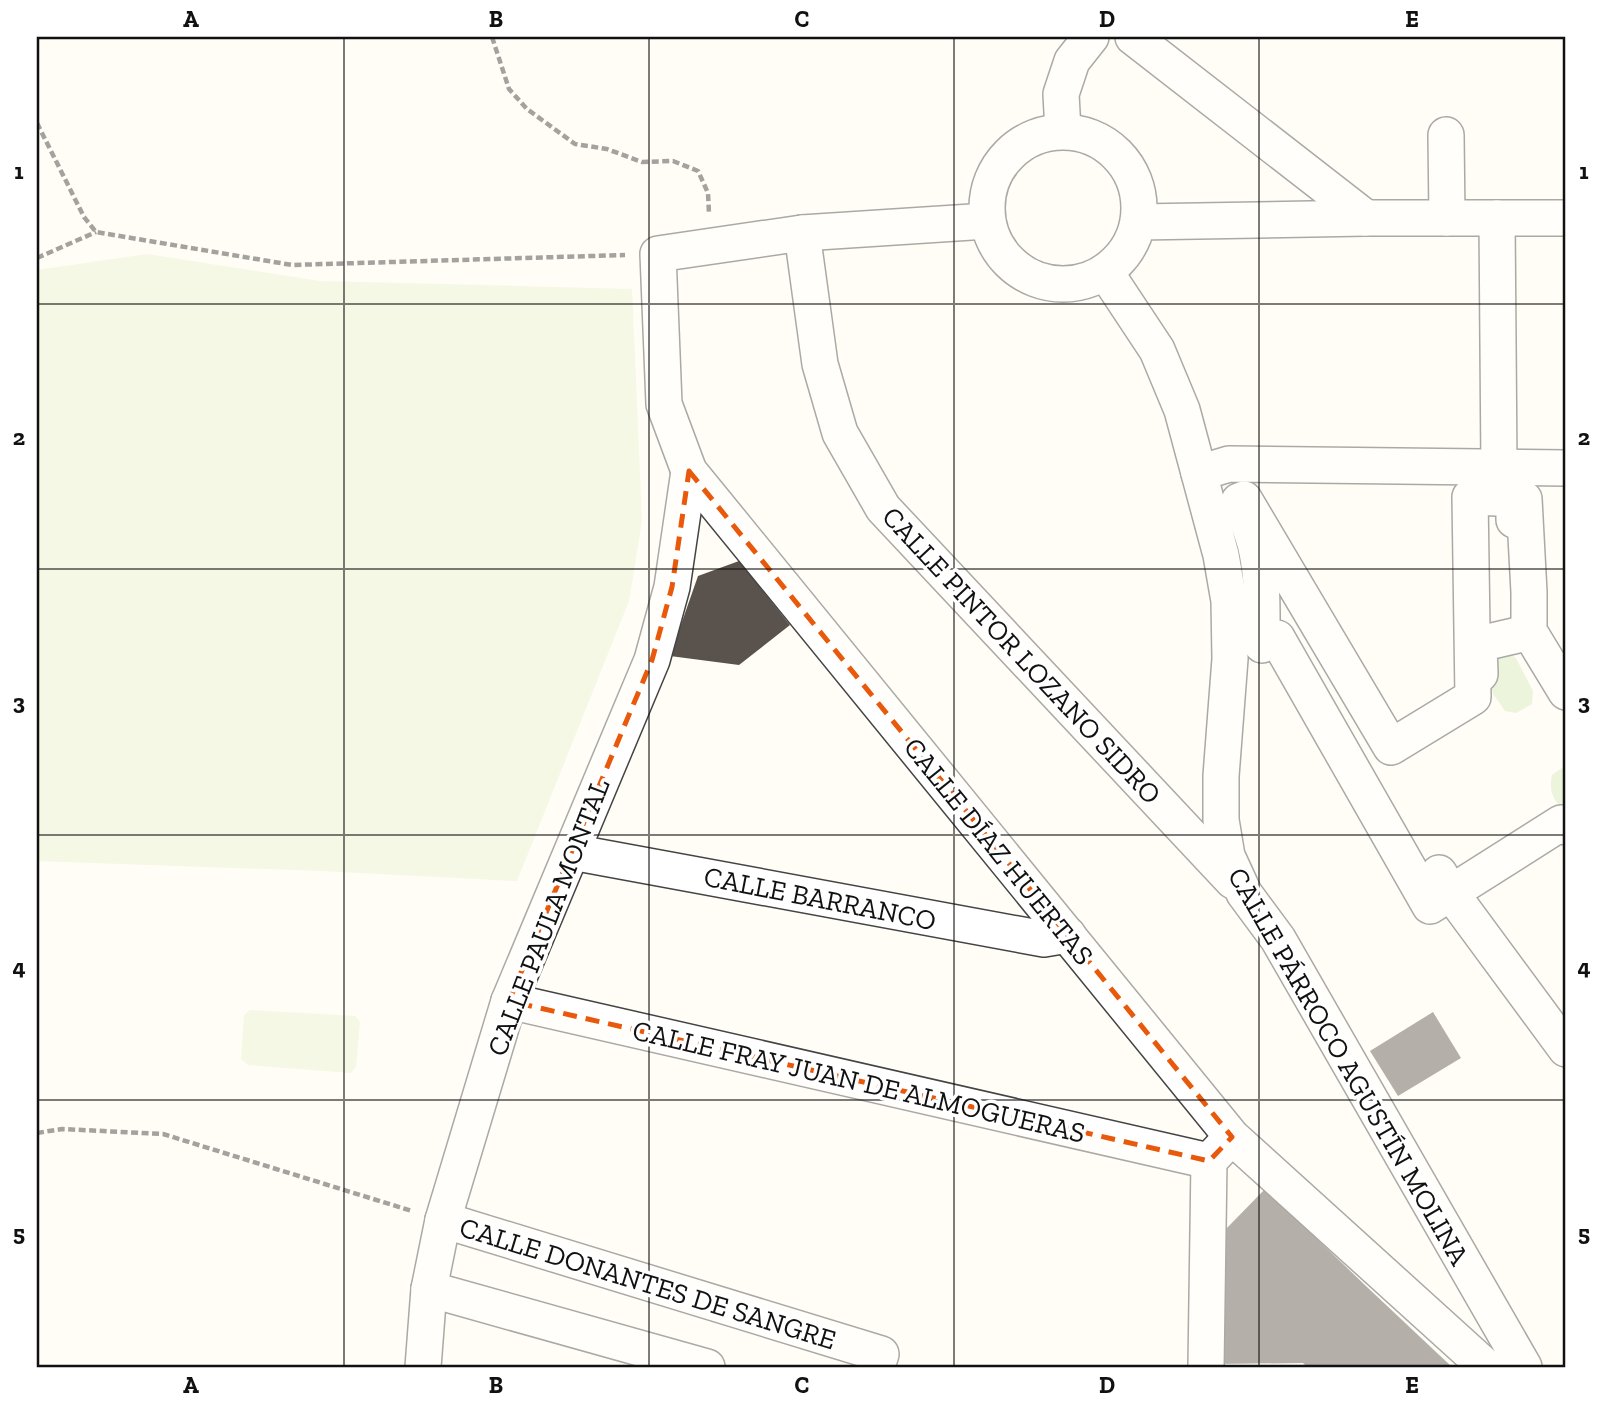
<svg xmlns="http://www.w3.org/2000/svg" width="1603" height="1404" viewBox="0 0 1603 1404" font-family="'Zilla Slab',serif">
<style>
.green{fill:#d5ebbd}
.pitch{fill:#e6f2cf}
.building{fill:#5a524d}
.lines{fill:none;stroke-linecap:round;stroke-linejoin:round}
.minor-casing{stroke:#444;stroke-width:38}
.path{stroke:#333;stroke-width:4.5;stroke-dasharray:7 3.5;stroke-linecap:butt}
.minor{stroke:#fff;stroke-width:35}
.marked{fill:none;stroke:#e8590c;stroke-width:5;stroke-dasharray:14 9;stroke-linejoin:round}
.grid{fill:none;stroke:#111;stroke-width:2;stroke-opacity:0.55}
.labels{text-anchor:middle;stroke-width:7;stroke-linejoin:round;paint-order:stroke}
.street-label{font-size:28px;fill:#111;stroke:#fff}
.neatline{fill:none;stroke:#111;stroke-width:2.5}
.grid-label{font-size:23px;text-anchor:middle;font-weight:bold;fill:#111}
</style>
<rect width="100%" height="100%" fill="#fffdf5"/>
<g class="green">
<polygon points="1504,649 1516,658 1533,691 1532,704 1516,713 1505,711 1493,694 1485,666"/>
<path d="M1562,768L1566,769V813C1554,802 1548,791 1552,775Z"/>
</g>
<g class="pitch">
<polygon points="147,254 320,281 632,289 642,521 629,601 517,881 323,871 37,861 37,270"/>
<polygon points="250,1010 355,1016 360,1022 356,1067 351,1073 248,1065 241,1059 244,1015"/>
</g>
<g class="building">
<polygon points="739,561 790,625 739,665 670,656 698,576"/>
<polygon points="1433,1012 1461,1058 1398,1096 1370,1051"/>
<polygon points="1265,1189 1367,1287 1452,1367 1307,1367 1303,1363 1215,1364 1223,1232"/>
</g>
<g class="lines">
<g class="minor-casing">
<g id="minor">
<polyline points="1133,37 1366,218"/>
<polyline points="1063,131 1061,94 1072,61 1091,37"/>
<circle cx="1063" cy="208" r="76"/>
<polyline points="1446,135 1447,218"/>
<polyline points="1497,218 1499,467 1514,498 1514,520"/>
<polyline points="987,221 802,233 658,254 664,404 689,471 1232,1137 1486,1367"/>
<polyline points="1139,222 1366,218 1566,218"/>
<polyline points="802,233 820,364 840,433 883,508 1233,881"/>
<polyline points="1106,273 1157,350 1182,410 1221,555 1229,601 1230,659 1221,776 1221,820 1227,856 1244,893 1278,939 1524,1367"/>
<polyline points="1199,473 1229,464 1566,468"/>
<polyline points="1480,674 1479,644 1518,635"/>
<path d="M1566,692L1529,631V592L1524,499L1470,497L1473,697L1391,747L1244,499L1239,501C1245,517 1254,534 1257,552C1263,582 1262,614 1262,645L1277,638L1430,906L1561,823L1566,827"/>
<polyline points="572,852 1044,939 1068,935"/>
<polyline points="1439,873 1451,893 1566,1049"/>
<polyline points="509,1001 1209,1161"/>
<polyline points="443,1220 881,1354 877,1367"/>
<polyline points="429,1289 707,1367"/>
<polyline points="423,1367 429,1289 443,1220 509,1001 652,660 672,587 689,471"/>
<polyline points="1206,1367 1209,1161 1226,1143"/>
</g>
</g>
<g class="path">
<polyline points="492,37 509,89 527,109 575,144 607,149 642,162 673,161 698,171 708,193 709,214"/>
<polyline points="37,123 84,217 96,232 292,265 625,255"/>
<polyline points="37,258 96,232"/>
<polyline points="37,1133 62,1129 163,1134 412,1211"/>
</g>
<use href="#minor" class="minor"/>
</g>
<path d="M0 0H1603V1404H0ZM689,471L1232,1137L1209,1161L509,1001L652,660L672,587Z" fill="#fffdf5" fill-opacity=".55" fill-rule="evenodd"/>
<path class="marked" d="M689,471L1232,1137L1209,1161L509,1001L652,660L672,587Z"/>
<path class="grid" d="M344,37V1367M649,37V1367M954,37V1367M1259,37V1367M37,304H1566M37,569H1566M37,835H1566M37,1100H1566"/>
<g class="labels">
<g class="street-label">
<text transform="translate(1022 655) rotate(47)" y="10">CALLE PINTOR LOZANO SIDRO</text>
<text transform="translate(999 851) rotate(51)" y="10">CALLE DÍAZ HUERTAS</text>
<text transform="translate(820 898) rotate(11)" y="10">CALLE BARRANCO</text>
<text transform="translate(548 917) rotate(-69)" y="10">CALLE PAULA MONTAL</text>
<text transform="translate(1349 1066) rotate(60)" y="10">CALLE PÁRROCO AGUSTÍN MOLINA</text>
<text transform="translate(859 1081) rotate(13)" y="10">CALLE FRAY JUAN DE ALMOGUERAS</text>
<text transform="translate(648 1283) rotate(17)" y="10">CALLE DONANTES DE SANGRE</text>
</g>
</g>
<rect width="1603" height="1404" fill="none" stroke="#ffffff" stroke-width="77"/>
<rect x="38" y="38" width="1526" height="1328" class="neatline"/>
<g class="grid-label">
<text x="191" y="27">A</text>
<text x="496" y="27">B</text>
<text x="802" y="27">C</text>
<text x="1107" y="27">D</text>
<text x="1412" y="27">E</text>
<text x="19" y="179">1</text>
<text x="1584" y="179">1</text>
<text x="19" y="445">2</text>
<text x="1584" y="445">2</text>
<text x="19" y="710">3</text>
<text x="1584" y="710">3</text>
<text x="19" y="975">4</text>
<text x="1584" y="975">4</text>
<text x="19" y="1241">5</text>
<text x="1584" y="1241">5</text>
<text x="191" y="1393">A</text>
<text x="496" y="1393">B</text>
<text x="802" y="1393">C</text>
<text x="1107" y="1393">D</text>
<text x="1412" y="1393">E</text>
</g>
</svg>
